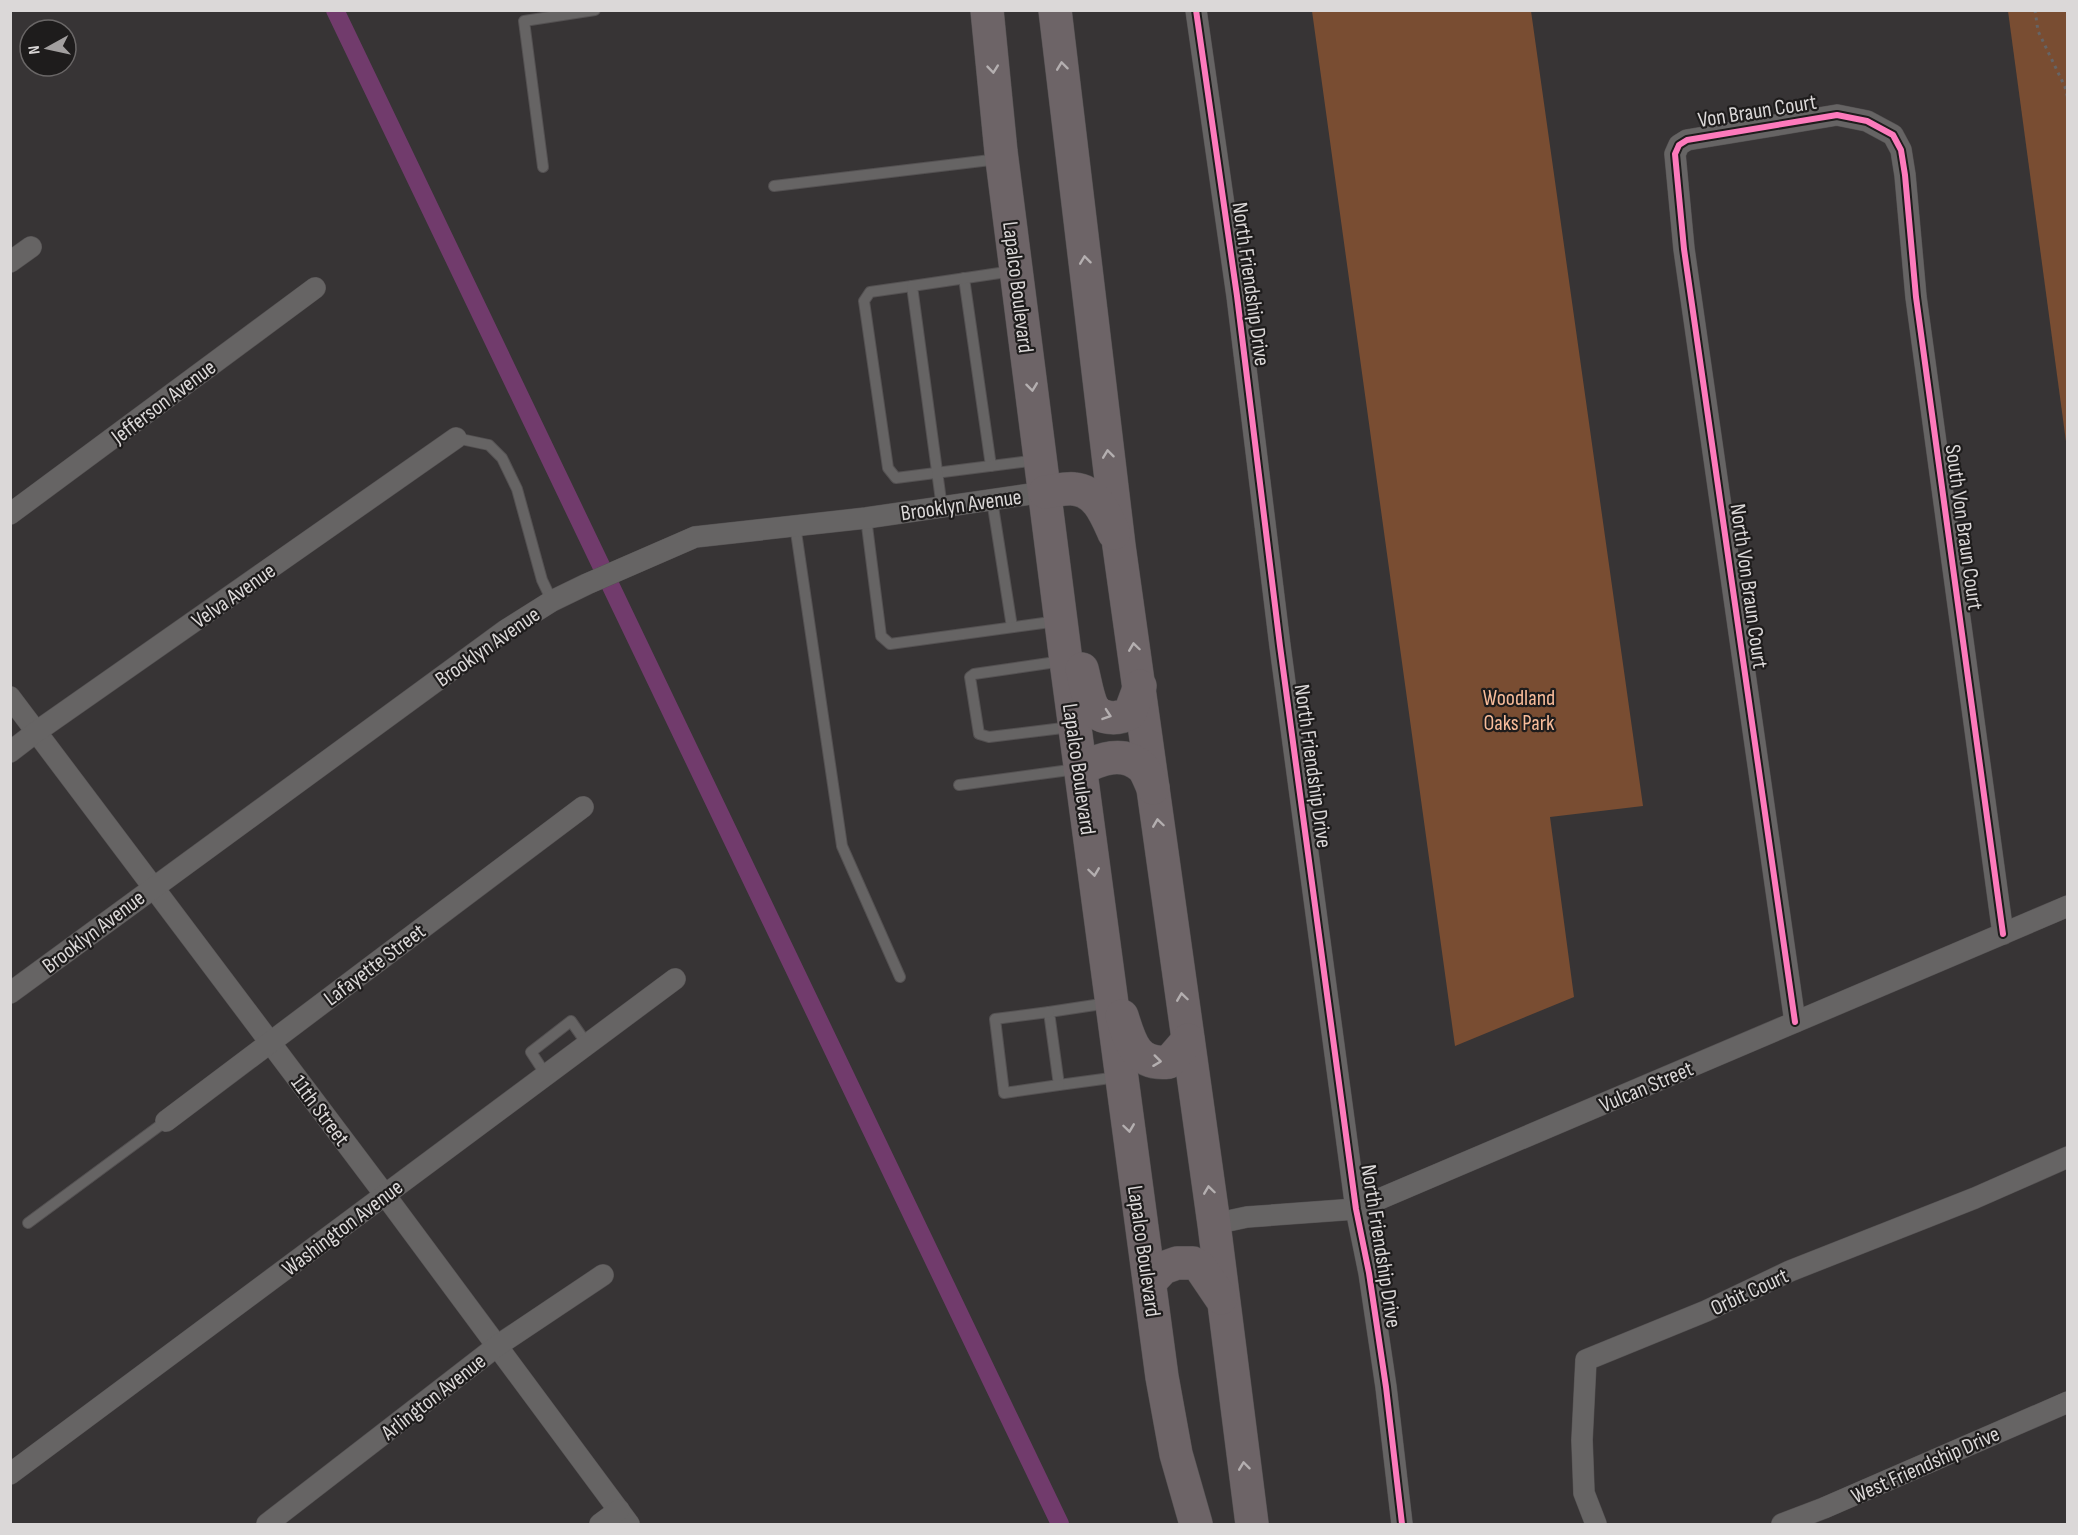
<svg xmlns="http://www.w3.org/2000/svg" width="2078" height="1535" viewBox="0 0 2078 1535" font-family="'Sofia Sans Condensed',sans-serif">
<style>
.green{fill:#794d32}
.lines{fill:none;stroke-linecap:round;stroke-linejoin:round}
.canal{stroke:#713b6c;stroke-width:18}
.service-casing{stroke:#545152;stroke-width:12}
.minor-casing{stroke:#545152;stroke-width:22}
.primary-casing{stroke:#545152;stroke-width:34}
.path{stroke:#666465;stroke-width:3;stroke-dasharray:3 4.5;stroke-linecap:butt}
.service{stroke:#666464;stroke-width:10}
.minor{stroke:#666464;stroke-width:21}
.primary{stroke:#6d6467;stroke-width:33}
.cycleway-casing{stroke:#1e1c1c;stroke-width:10}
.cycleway{stroke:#fd7abc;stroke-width:6}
.oneway{stroke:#b4afb0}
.labels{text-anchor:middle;stroke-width:4.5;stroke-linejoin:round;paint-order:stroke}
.street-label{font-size:22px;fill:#dbd8d8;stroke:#1e1c1c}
.park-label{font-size:22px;fill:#f8bc9a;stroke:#1e1c1c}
</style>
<rect width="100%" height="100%" fill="#373435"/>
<g class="green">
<polygon points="1312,11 1531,11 1643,806 1550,817 1574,997 1455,1046"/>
<polygon points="2008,11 2067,11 2067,449"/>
</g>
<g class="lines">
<polyline class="canal" points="335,10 1060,1524"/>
<g class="service-casing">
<g id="service">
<polyline points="543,167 524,21 595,10"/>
<polyline points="774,186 999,159"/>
<polyline points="964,278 991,466"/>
<polyline points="912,286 870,292 864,301 888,468 896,478 1038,460"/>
<polyline points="456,438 489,445 502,458 517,489 542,580 552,601"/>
<polyline points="992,500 1012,627"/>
<polyline points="942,508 912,286 1013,271"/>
<polyline points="866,518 881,636 890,644 1058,621"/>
<polyline points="795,525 842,846 900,977"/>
<polyline points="1063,661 974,674 970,677 979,734 989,737 1071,727"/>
<polyline points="959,785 1077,769"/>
<polyline points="1108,1003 1049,1012 1059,1085 1118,1077"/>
<polyline points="1049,1012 995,1019 1004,1093 1059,1085"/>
<polyline points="546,1075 531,1052 571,1021 587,1044"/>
<polyline points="28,1223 166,1121"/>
</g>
</g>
<g class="minor-casing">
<g id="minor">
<polyline points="1196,10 1237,296 1280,646 1356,1209 1369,1273 1386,1387 1402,1524"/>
<polyline points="10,262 31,247"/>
<polyline points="10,514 315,288"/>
<polyline points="10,697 385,1195 629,1524"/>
<polyline points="10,752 36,732 456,438"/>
<polyline points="10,993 506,630 552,601 587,584 695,537 866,518 1045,492"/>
<polyline points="1795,1022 1684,249 1675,154 1679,145 1687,140 1837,115 1867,121 1893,135 1901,150 1905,175 1916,297 2003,934"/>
<polyline points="166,1121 583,807"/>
<polyline points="1214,1224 1247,1217 1356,1209 2068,906"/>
<polyline points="10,1474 675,979"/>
<polyline points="267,1524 497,1346 603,1275"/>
<polyline points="600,1524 619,1510"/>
<polyline points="1596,1524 1584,1493 1582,1440 1586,1360 1706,1311 1790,1271 1975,1198 2068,1157"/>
<polyline points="1782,1524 1824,1508 2068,1402"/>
</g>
</g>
<g class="primary-casing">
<g id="primary">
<polyline points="987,10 1001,152 1066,661 1162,1377 1176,1454 1196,1524"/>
<polyline points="1055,10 1119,546 1214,1224 1252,1524"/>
<path d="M1045,492C1055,491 1065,488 1074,489C1097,491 1106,515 1114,533"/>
<path d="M1082,669C1085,680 1087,695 1092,706C1099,720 1118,720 1130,713L1140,686"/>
<path d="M1080,769C1100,759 1123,750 1142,767C1147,772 1150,782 1153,788"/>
<path d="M1122,1016C1130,1042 1136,1066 1169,1062L1188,1040"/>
<polyline points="1150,1282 1163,1268 1177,1263 1193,1263 1200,1267 1221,1298"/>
</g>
</g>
<polyline class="path" points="2035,10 2038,31 2065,87 2068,99"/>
<use href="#service" class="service"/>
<use href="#minor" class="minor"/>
<use href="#primary" class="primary"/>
<g class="cycleway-casing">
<g id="cycleway">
<polyline points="1196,10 1237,296 1280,646 1356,1209 1369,1273 1386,1387 1402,1524"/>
<polyline points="1795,1022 1684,249 1675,154 1679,145 1687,140 1837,115 1867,121 1893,135 1901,150 1905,175 1916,297 2003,934"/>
</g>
</g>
<use href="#cycleway" class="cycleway"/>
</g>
<defs><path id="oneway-chevron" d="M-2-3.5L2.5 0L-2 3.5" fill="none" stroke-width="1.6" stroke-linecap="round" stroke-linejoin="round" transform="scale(1.5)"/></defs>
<g class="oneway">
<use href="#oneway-chevron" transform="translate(1062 66) rotate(-97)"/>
<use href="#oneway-chevron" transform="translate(993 69) rotate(84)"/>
<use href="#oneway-chevron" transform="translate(1085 260) rotate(-97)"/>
<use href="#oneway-chevron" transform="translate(1032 387) rotate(83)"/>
<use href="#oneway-chevron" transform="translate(1108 454) rotate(-97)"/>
<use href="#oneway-chevron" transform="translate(1134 647) rotate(-98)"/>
<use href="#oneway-chevron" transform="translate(1107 715) rotate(19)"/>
<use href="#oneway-chevron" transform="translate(1158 823) rotate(-98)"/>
<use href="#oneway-chevron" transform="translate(1094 872) rotate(82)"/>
<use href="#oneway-chevron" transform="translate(1182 997) rotate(-98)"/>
<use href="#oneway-chevron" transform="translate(1157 1061) rotate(7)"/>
<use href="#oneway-chevron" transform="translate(1129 1128) rotate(82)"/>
<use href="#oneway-chevron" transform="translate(1209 1190) rotate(-98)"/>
<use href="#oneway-chevron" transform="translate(1244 1466) rotate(-97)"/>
</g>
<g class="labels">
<g class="street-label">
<text transform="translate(1757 110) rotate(-9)" y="8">Von Braun Court</text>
<text transform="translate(1252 284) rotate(82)" y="8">North Friendship Drive</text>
<text transform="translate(1019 287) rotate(83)" y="8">Lapalco Boulevard</text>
<text transform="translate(163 401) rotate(-37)" y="8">Jefferson Avenue</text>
<text transform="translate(961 504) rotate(-8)" y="8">Brooklyn Avenue</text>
<text transform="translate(1965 527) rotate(82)" y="8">South Von Braun Court</text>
<text transform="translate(1750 586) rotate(82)" y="8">North Von Braun Court</text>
<text transform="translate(233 595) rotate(-35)" y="8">Velva Avenue</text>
<text transform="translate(487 646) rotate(-35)" y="8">Brooklyn Avenue</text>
<text transform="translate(1314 766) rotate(82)" y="8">North Friendship Drive</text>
<text transform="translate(1080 769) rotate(82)" y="8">Lapalco Boulevard</text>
<text transform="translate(93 931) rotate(-37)" y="8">Brooklyn Avenue</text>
<text transform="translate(374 964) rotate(-37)" y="8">Lafayette Street</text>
<text transform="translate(1646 1086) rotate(-23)" y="8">Vulcan Street</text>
<text transform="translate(321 1110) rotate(53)" y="8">11th Street</text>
<text transform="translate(342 1227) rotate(-37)" y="8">Washington Avenue</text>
<text transform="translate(1382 1246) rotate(81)" y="8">North Friendship Drive</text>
<text transform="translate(1145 1251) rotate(82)" y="8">Lapalco Boulevard</text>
<text transform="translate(1749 1291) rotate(-25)" y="8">Orbit Court</text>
<text transform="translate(433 1396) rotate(-38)" y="8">Arlington Avenue</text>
<text transform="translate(1925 1464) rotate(-24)" y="8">West Friendship Drive</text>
</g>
<g class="park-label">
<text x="1519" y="705">Woodland<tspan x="1519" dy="25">Oaks Park</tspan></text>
</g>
</g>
<rect width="2078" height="1535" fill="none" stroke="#dbd8d8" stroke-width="24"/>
<g transform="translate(48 48) rotate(262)"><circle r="28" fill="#1e1c1c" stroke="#6a6767" stroke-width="1.5"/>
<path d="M0-4.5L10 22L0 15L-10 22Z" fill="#a29f9f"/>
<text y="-9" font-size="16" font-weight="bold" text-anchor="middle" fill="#dbd8d8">N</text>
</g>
</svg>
